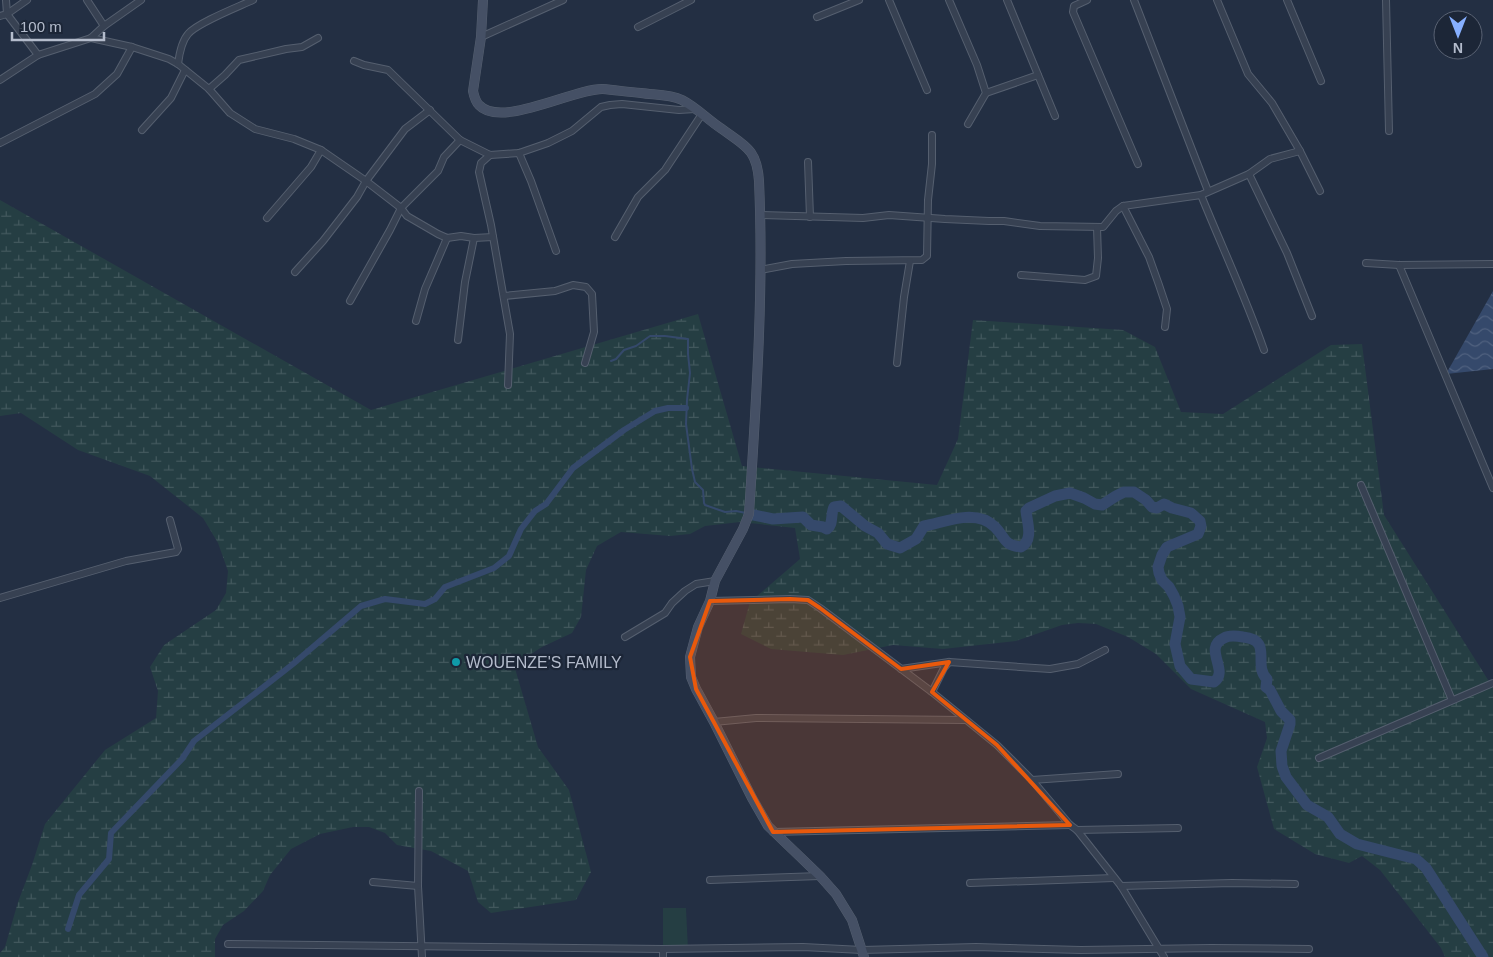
<svg xmlns="http://www.w3.org/2000/svg" width="1493" height="957" viewBox="0 0 1493 957" font-family="Arial,sans-serif">
<style>
.green{fill:#253e43}
.wetland{fill:url(#wetland-marsh)}
.water{fill:url(#water-waves)}
.lines{fill:none;stroke-linecap:round;stroke-linejoin:round}
.stream{stroke:#35496b;stroke-width:2}
.canal{stroke:#35496b;stroke-width:6}
.river{stroke:#35496b;stroke-width:11}
.street-casing{stroke:#555f6f;stroke-width:8}
.secondary-casing{stroke:#555f6f;stroke-width:10}
.street{stroke:#374152;stroke-width:6}
.secondary{stroke:#455065;stroke-width:9}
.marked{fill:#e8590c;fill-opacity:0.2;stroke:#e8590c;stroke-width:4;stroke-linejoin:round}
.culture-dot{fill:#0f9aa8;stroke:#1c2637;stroke-width:2}
.labels{text-anchor:middle;stroke-width:4.5;stroke-linejoin:round;paint-order:stroke}
.poi-label{font-size:16px;fill:#b4bccc;stroke:#1c2637;text-anchor:start}
</style>
<defs>
<pattern id="wetland-marsh" width="20" height="14" patternUnits="userSpaceOnUse" patternTransform="scale(1.25)"><rect width="20" height="14" fill="#253e43"/><path d="M1 5h8M5 5V1M11 12h8M15 12V8" fill="none" stroke="#42585d"/></pattern>
<pattern id="water-waves" width="16" height="10" patternUnits="userSpaceOnUse" patternTransform="scale(1.25)"><rect width="16" height="10" fill="#35496b"/><path d="M0 5q4-4 8 0t8 0" fill="none" stroke="#50617f"/></pattern>
</defs>
<rect width="100%" height="100%" fill="#232f43"/>
<polygon class="green" points="663,908 686,908 688,949 663,949"/>
<polygon class="wetland" points="0,200 371,410 698,314 742,466 937,485 958,439 973,320 1123,330 1155,347 1181,412 1223,414 1331,345 1362,344 1384,515 1490,683 1493,685 1493,957 1445,957 1441,948 1380,870 1362,856 1349,863 1315,854 1274,829 1257,767 1267,738 1265,722 1191,689 1156,654 1128,637 1096,624 1078,623 1062,625 1016,641 943,649 893,645 843,655 771,649 741,634 750,602 800,559 795,528 740,522 705,526 690,534 670,536 621,532 597,546 586,570 581,617 572,633 542,647 514,665 538,747 569,790 591,872 576,900 491,913 478,902 468,871 431,851 397,845 385,833 369,827 353,827 320,834 291,849 270,875 263,891 244,911 223,925 215,939 215,957 0,957 0,953 5,947 18,902 32,865 45,824 105,750 156,718 158,691 150,667 164,645 216,610 226,593 228,571 218,543 203,518 150,476 78,450 21,413 0,416"/>
<polygon class="water" points="1493,291 1493,369 1446,374"/>
<g class="lines">
<polyline class="stream" points="611,361 616,359 624,350 636,346 650,336 665,336 688,339 688,354 690,373 687,400 686,424 692,469 695,482 703,490 704,503 705,505 725,512 736,511 746,513"/>
<polyline class="canal" points="68,929 79,895 109,859 111,833 182,759 194,741 293,664 361,606 385,599 425,604 435,599 445,587 494,568 509,556 521,529 535,511 546,504 573,468 624,430 655,411 668,408 686,408"/>
<path class="river" d="M749,514L773,519L803,517L811,525L823,527L827,529C834,524 830,515 834,507L841,506L865,526L878,533L887,544L900,548L916,539L924,526C946,522 976,508 995,527C1006,538 1003,545 1021,547C1034,540 1027,522 1026,511L1029,508L1055,496L1070,493L1084,498L1095,504L1102,505L1116,496L1124,492H1134L1146,500L1152,507L1157,508L1164,504L1172,508L1191,513L1200,521L1201,526L1198,534L1167,547L1162,555L1158,567L1159,573L1162,580L1169,587L1174,596L1178,606L1180,617L1175,644L1180,666L1191,679L1214,682C1230,671 1202,648 1224,638C1229,635 1237,636 1243,637C1274,640 1252,665 1267,679L1266,687L1270,690L1281,711L1290,720V724L1281,751L1282,766L1286,777L1307,805L1328,817L1340,834L1357,844L1416,859L1426,868L1483,957"/>
<g class="street-casing">
<g id="street">
<polyline points="6,0 7,14 38,55"/>
<polyline points="87,0 104,26"/>
<polyline points="889,0 927,90"/>
<polyline points="949,0 977,65 986,93 968,124"/>
<polyline points="1007,0 1055,116"/>
<polyline points="1087,0 1074,6 1073,12 1138,164"/>
<polyline points="1134,0 1208,191"/>
<polyline points="1217,0 1248,74 1272,103 1300,151 1320,191"/>
<polyline points="1287,0 1321,81"/>
<polyline points="1386,0 1389,131"/>
<polyline points="0,16 7,14 27,0"/>
<polyline points="817,17 859,0"/>
<polyline points="638,27 691,0"/>
<polyline points="481,37 563,0"/>
<polyline points="91,38 132,47 169,59 178,64 209,89 230,113 255,129 294,139 321,150 366,181 401,208 407,216 438,234 447,238 461,236 474,238 493,237"/>
<polyline points="354,61 364,65 388,70 460,140 490,155 519,153 548,143 572,131 601,107 610,105 622,104 679,110 695,109"/>
<path d="M178,64C179,56 182,41 188,34C197,23 238,7 253,0"/>
<polyline points="0,80 38,55 91,38 104,26 141,0"/>
<polyline points="209,89 225,75 239,60 286,49 302,47 318,38"/>
<polyline points="986,93 1038,75"/>
<polyline points="142,130 171,98 185,70"/>
<polyline points="0,143 95,94 117,74 132,47"/>
<polyline points="519,153 531,181 556,251"/>
<polyline points="490,155 481,163 479,172 491,225 510,334 508,385"/>
<polyline points="808,162 810,217"/>
<polyline points="1249,174 1287,253 1312,316"/>
<path d="M1201,195C1222,247 1246,298 1264,350"/>
<polyline points="1123,206 1149,257 1159,285 1167,309 1165,327"/>
<polyline points="761,215 863,218 889,215 945,219 989,221 1004,221 1040,226 1103,227 1116,211 1123,206 1201,195 1249,174 1270,159 1300,151"/>
<polyline points="267,218 311,167 321,150"/>
<polyline points="615,237 638,197 665,170 702,114"/>
<polyline points="1366,263 1399,265 1493,264"/>
<polyline points="1399,265 1493,488"/>
<polyline points="760,270 792,264 846,261 922,260 927,256 928,200 932,164 932,135"/>
<polyline points="295,272 323,241 357,197 366,181 405,129 430,110"/>
<polyline points="1021,275 1085,280 1096,276 1098,258 1097,227"/>
<polyline points="504,296 555,291 573,285 586,287 592,294 594,332 585,363"/>
<polyline points="350,301 390,230 401,208 438,171 444,157 460,140"/>
<polyline points="416,321 425,289 447,238"/>
<polyline points="458,340 465,282 474,238"/>
<polyline points="897,363 904,297 910,261"/>
<polyline points="1361,485 1452,700"/>
<polyline points="0,598 126,561 176,552 178,549 170,520"/>
<polyline points="710,601 790,599 808,600 820,608 932,692 997,745 1032,780 1070,825 1077,830 1121,886 1164,957"/>
<polyline points="625,637 665,613 672,603 685,591 696,584 715,581"/>
<polyline points="901,669 949,662 1050,669 1078,664 1105,650"/>
<polyline points="932,692 944,668 949,662"/>
<polyline points="714,722 756,718 965,720"/>
<polyline points="1319,758 1493,683"/>
<polyline points="1032,780 1118,774"/>
<polyline points="419,791 418,886 422,957"/>
<polyline points="1077,830 1178,828"/>
<polyline points="773,832 1070,825"/>
<polyline points="710,880 820,876"/>
<polyline points="373,882 418,886"/>
<polyline points="970,883 1114,878"/>
<polyline points="1121,886 1232,883 1295,884"/>
<polyline points="228,944 663,949 803,947 862,950 976,947 1081,950 1211,948 1309,949"/>
<polyline points="663,957 663,949"/>
</g>
</g>
<g class="secondary-casing">
<path id="secondary" d="M483,0L481,37L473,91C474,96 475,101 479,105C501,129 574,88 603,89C615,90 628,92 641,93C654,95 669,94 682,100C696,107 708,120 722,129C745,146 757,149 759,181C764,292 756,403 749,514L743,529L715,581L710,601L698,627L690,657L691,677L696,689L714,722L752,798L768,826L820,876L836,894L852,920L864,957"/>
</g>
<use href="#street" class="street"/>
<use href="#secondary" class="secondary"/>
</g>
<path class="marked" d="M790,599L808,600L820,608L901,669L949,662L932,692L997,745L1070,825L773,832L696,689L690,657L710,601Z"/>
<circle class="culture-dot" cx="456" cy="662" r="5"/>
<g class="labels">
<g class="poi-label">
<text x="466" y="668">WOUENZE'S FAMILY</text>
</g>
</g>
<g transform="translate(1458 35) rotate(180)"><circle r="24" fill="#1c2637" stroke="#596273"/>
<path d="M0-4L9 19L0 12L-9 19Z" fill="#86afff"/>
<text y="-8" font-size="14" font-weight="bold" text-anchor="middle" fill="#b4bccc">N</text>
</g>
<path d="M12 32v8h92v-8" fill="none" stroke="#b4bccc" stroke-width="2.5"/>
<text x="20" y="32" font-size="15" fill="#b4bccc" stroke="#1c2637" stroke-width="4" paint-order="stroke">100 m</text>
</svg>
